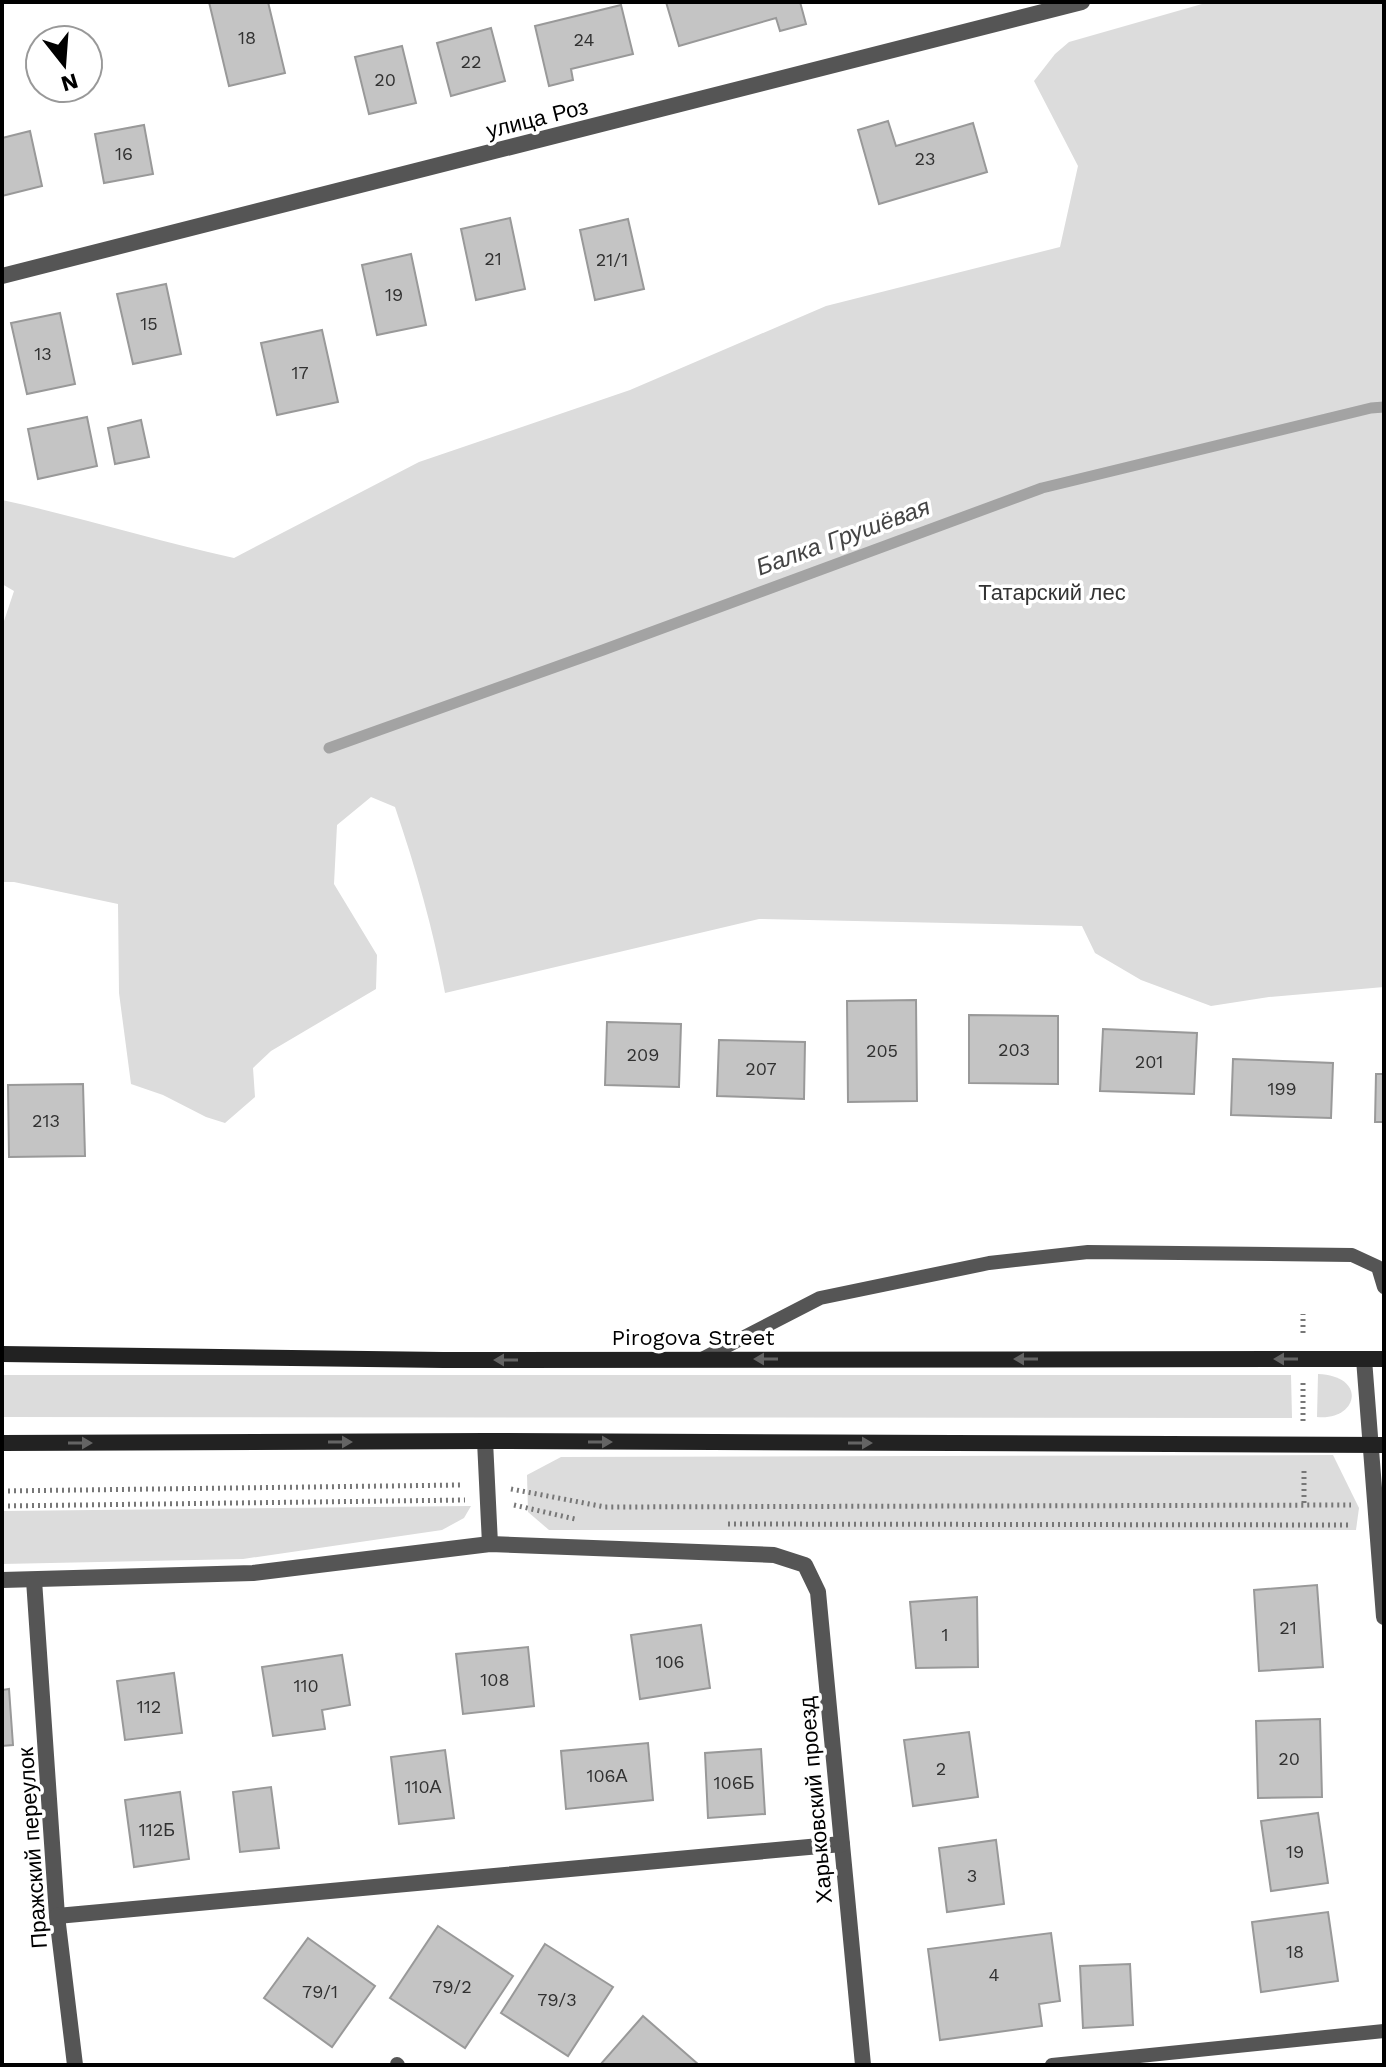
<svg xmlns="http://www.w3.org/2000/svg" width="1386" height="2067" viewBox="0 0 1386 2067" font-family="'Work Sans',sans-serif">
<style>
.green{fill:#dcdcdc}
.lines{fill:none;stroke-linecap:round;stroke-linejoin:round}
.stream{stroke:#a3a3a3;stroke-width:11}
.building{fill:#c4c4c4;stroke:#999;stroke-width:2}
.path{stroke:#777;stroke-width:5;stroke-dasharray:2 4;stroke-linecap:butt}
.lane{stroke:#555;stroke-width:14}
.street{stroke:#555;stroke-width:16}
.secondary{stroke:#222;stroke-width:16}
.oneway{fill:#646464}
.labels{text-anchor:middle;stroke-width:7;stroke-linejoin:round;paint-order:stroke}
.number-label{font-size:18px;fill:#313131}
.street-label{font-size:22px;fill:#000;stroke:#fff}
.park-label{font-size:22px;fill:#333;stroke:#fff}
.water-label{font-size:24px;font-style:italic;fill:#444;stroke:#fff}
</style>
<rect width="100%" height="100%" fill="#fff"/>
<g class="green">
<path d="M1209,2H1384V987L1269,997L1211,1006L1141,980L1095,953L1082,926L759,919L445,993C433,928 416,869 395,807L371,797L337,825L334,884L377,955L376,989L271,1051L253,1068L255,1097L225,1123L206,1117L163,1095L131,1084L119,993L118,904L14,882H2V627L14,591L2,584V500C80,517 156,541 234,558L419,462L630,390L826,306L1060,247L1078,166L1034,81L1055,54L1069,42Z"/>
<path d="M1318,1374C1368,1376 1358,1421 1317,1417Z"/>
<polygon points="2,1375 1291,1375 1292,1418 2,1417"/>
<polygon points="1333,1455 1359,1508 1356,1530 549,1530 528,1512 527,1475 561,1457"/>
<polygon points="471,1506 464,1518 442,1530 243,1559 2,1564 2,1511"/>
</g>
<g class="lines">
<polyline class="stream" points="329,748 603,650 1042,488 1371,408 1384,407"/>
</g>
<g class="building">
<polygon points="209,2 268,2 285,73 229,86"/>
<polygon points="666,2 800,2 806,24 780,31 776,18 679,46"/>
<polygon points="621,5 633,54 571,69 573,80 549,86 535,26"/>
<polygon points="491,28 505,81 451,96 437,43"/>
<polygon points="402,46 416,103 369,114 355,57"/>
<polygon points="888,121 896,146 973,123 987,172 879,204 858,130"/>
<polygon points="144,125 153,174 104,183 95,134"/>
<polygon points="30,131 42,186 2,196 2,138"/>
<polygon points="510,218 525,289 476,300 461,229"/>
<polygon points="628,219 644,289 595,300 580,230"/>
<polygon points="411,254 426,325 377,335 362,265"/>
<polygon points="166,284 181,354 133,364 117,294"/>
<polygon points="60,313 75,384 27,394 11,323"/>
<polygon points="322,330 338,402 277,415 261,343"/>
<polygon points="87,417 97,466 38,479 28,429"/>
<polygon points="141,420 149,457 115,464 108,428"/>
<polygon points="916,1000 917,1101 848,1102 847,1001"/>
<polygon points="969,1015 1058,1016 1058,1084 969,1083"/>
<polygon points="607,1022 681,1024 679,1087 605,1085"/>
<polygon points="1103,1029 1197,1033 1194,1094 1100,1091"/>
<polygon points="719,1040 805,1042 804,1099 717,1096"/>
<polygon points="1233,1059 1333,1063 1331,1118 1231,1115"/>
<polygon points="1376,1074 1384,1074 1384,1122 1375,1122"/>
<polygon points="83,1084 85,1156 9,1157 8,1085"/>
<polygon points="1317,1585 1323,1667 1259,1671 1254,1590"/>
<polygon points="977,1597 978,1667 916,1668 910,1602"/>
<polygon points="701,1625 710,1688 640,1699 631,1635"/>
<polygon points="528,1647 534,1706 463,1714 456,1654"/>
<polygon points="342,1655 350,1705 322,1710 325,1729 273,1736 262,1667"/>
<polygon points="174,1673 182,1733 125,1740 117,1681"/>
<polygon points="9,1689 13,1745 2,1746 2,1690"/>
<polygon points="1320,1719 1322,1797 1258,1798 1256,1721"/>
<polygon points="969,1732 978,1797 913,1806 904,1740"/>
<polygon points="648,1743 653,1800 566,1809 561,1751"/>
<polygon points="761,1749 765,1814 708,1818 705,1753"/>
<polygon points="445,1750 454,1818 399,1824 391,1757"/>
<polygon points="271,1787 279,1848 240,1852 233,1792"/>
<polygon points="180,1792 189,1859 134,1867 125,1800"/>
<polygon points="1318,1813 1328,1883 1271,1891 1261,1821"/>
<polygon points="996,1840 1004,1904 947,1912 939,1848"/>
<polygon points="1328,1912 1338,1981 1261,1992 1252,1922"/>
<polygon points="438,1926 513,1976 465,2048 390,1998"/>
<polygon points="1051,1933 1060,2001 1039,2004 1042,2026 940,2040 928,1949"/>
<polygon points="308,1938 375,1986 332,2047 264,1998"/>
<polygon points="545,1944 613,1987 568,2056 501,2013"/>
<polygon points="1130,1964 1133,2025 1083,2028 1080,1966"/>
<polygon points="643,2016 699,2065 600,2065"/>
</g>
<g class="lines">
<g class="path">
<polyline points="1303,1333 1303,1314"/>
<polyline points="1303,1383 1303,1421"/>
<polyline points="1304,1471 1304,1505"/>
<polyline points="511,1489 605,1507 1351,1505"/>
<polyline points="2,1491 461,1485"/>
<polyline points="514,1505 575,1519"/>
<polyline points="2,1506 465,1500"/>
<polyline points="728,1524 1350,1525"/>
</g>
<g class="lane">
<polyline points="702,1359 820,1298 989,1263 1088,1252 1352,1255 1378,1267 1384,1287"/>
<polyline points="397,2064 398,2065"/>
<polyline points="1052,2065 1384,2031"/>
</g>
<g class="street">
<polyline points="2,276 1082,2"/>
<polyline points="1364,1359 1384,1617"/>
<polyline points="485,1441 490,1544"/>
<polyline points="2,1580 253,1573 490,1544 774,1555 805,1565 818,1592 863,2065"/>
<polyline points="34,1580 57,1916 75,2065"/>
<polyline points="57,1916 842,1844"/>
</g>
<g class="secondary">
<polyline points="2,1354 443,1360 1384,1359"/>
<polyline points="2,1443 485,1441 1384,1445"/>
</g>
</g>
<defs><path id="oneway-solid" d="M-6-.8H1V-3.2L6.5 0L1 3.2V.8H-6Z" transform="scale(2)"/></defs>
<g class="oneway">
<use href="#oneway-solid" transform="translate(766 1359) rotate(180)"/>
<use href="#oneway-solid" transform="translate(1026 1359) rotate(180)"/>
<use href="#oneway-solid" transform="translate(1286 1359) rotate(180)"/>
<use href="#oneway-solid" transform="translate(506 1360) rotate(180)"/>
<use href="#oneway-solid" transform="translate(340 1442)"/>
<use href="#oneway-solid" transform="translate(600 1442)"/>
<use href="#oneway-solid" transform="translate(80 1443)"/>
<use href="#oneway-solid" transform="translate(860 1443)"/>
</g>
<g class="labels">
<g class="number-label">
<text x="247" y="44">18</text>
<text x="584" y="46">24</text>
<text x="471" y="68">22</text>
<text x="385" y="86">20</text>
<text x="124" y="160">16</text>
<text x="925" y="165">23</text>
<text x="493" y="265">21</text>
<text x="612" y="266">21/1</text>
<text x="394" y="301">19</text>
<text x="149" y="330">15</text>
<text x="43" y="360">13</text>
<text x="300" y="379">17</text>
<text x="1014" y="1056">203</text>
<text x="882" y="1057">205</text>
<text x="643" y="1061">209</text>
<text x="1149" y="1068">201</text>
<text x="761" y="1075">207</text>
<text x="1282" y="1095">199</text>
<text x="46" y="1127">213</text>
<text x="1288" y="1634">21</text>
<text x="945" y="1641">1</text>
<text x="670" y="1668">106</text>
<text x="495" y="1686">108</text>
<text x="306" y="1692">110</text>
<text x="149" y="1713">112</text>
<text x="1289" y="1765">20</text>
<text x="941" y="1775">2</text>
<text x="607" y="1782">106А</text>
<text x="734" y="1789">106Б</text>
<text x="423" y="1793">110А</text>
<text x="157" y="1836">112Б</text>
<text x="1295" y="1858">19</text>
<text x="972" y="1882">3</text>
<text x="1295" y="1958">18</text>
<text x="994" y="1981">4</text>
<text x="452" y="1993">79/2</text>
<text x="320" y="1998">79/1</text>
<text x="557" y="2006">79/3</text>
</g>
<g class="street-label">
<text transform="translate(537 118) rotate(-14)" y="8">улица Роз</text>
<text x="693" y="1345">Pirogova Street</text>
<text transform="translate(815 1800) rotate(-95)" y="8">Харьковский проезд</text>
<text transform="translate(32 1848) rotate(-94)" y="8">Пражский переулок</text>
</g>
<g class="park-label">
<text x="1052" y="600">Татарский лес</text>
</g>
<g class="water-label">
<text transform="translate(843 537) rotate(-20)" y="8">Балка Грушёвая</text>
</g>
</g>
<rect width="1386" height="2067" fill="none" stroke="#000000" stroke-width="8"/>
<g transform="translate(64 64) rotate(163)"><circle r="38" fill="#ffffff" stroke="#999999" stroke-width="2"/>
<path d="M0-6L14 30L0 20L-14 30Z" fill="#000000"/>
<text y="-12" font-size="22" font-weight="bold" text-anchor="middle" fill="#000000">N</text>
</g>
</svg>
